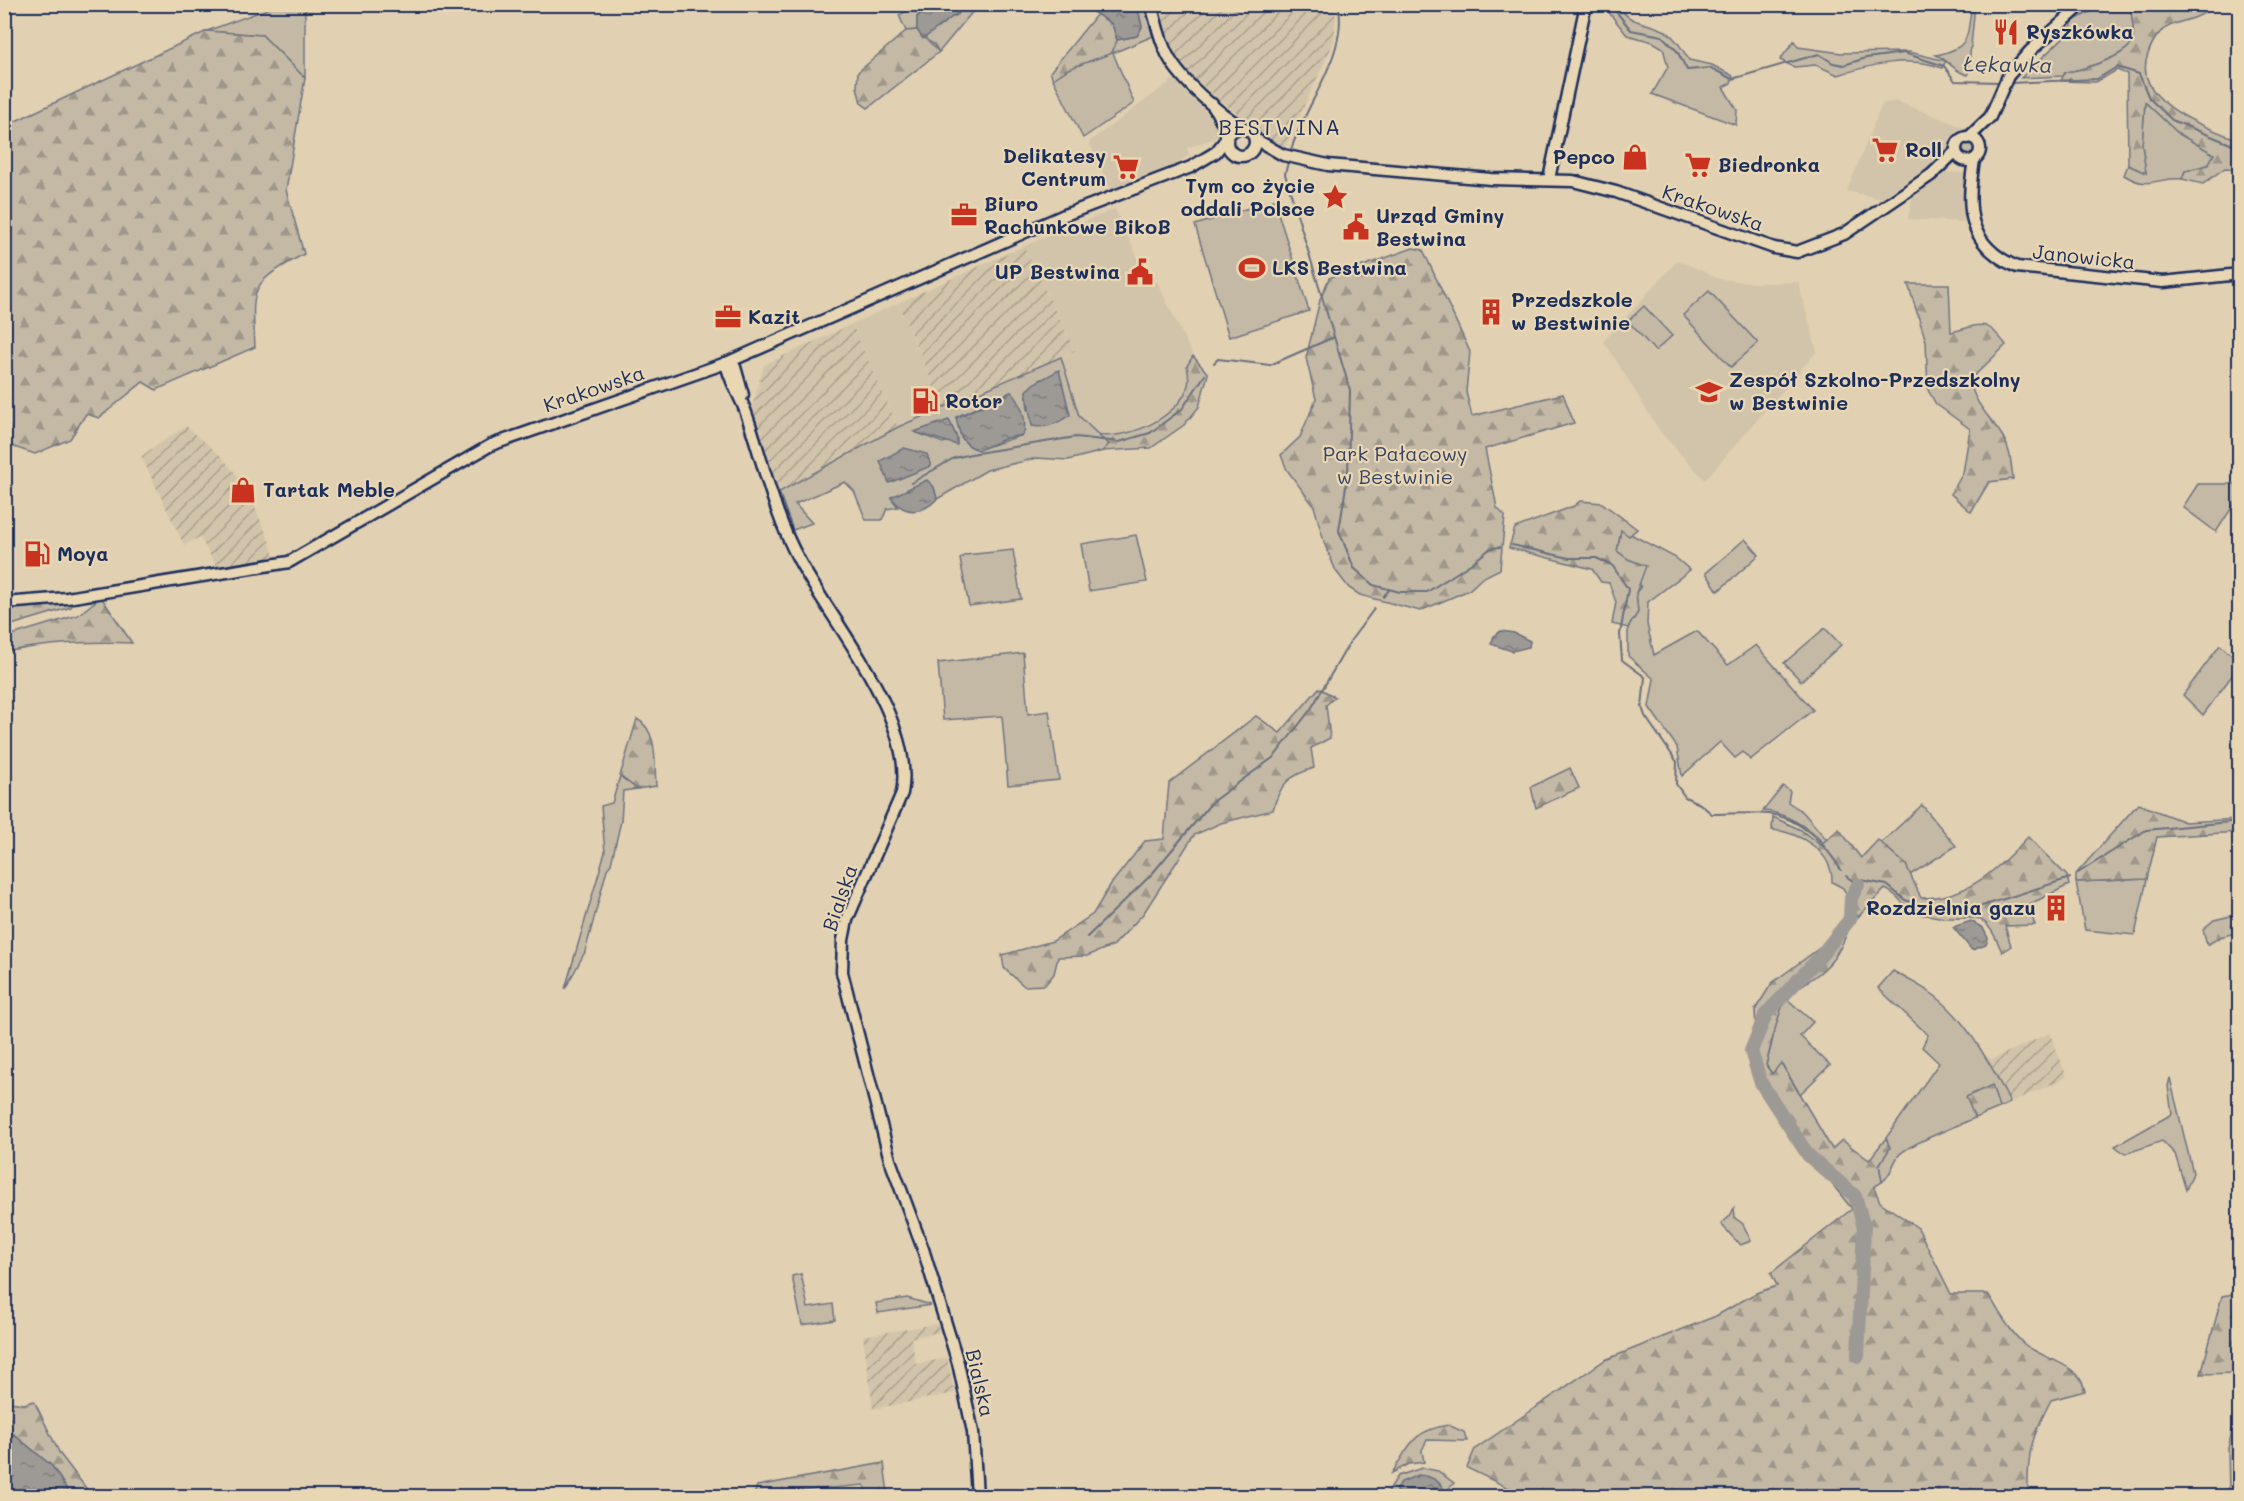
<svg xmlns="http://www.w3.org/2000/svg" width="2244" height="1501" viewBox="0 0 2244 1501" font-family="Mali,sans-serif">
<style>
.built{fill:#d2c4ab}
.industrial{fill:url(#industrial-furrows)}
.green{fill:#c3b9a5;stroke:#6f7482;stroke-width:1.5;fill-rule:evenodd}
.forest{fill:url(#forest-firs);stroke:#6f7482;stroke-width:1.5}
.water{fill:url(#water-ripples);stroke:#696f7f;stroke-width:1.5}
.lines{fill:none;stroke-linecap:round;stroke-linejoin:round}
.stream{stroke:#696f7f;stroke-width:2}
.river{stroke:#9d9995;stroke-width:14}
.secondary-casing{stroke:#1b2f5e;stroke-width:15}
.secondary{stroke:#e9d7b4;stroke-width:10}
.labels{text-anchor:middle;stroke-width:4.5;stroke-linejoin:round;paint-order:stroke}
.poi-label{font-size:20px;font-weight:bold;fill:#1b2f5e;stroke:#e9d7b4;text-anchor:start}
.street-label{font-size:20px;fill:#1b2f5e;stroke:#e9d7b4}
.park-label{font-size:20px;fill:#344469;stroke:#e9d7b4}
.water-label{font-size:21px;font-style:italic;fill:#354469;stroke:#e9d7b4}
.quarter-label{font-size:22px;letter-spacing:1.5px;fill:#1b2f5e;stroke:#e9d7b4}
</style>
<defs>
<pattern id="industrial-furrows" width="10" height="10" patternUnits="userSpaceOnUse" patternTransform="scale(1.5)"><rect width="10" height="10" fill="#d2c4ab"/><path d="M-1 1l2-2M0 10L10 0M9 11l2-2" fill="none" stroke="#aaa08e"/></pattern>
<pattern id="forest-firs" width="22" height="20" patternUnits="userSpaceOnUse" patternTransform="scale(1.5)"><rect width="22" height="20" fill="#c3b9a5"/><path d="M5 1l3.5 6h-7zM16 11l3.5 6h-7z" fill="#9e978a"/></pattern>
<pattern id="water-ripples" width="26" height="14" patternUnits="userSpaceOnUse" patternTransform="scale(1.5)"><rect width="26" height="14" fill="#9d9995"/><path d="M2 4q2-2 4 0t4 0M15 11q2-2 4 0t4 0" fill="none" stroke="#7f7d7d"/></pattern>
</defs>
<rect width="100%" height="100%" fill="#e1d0b1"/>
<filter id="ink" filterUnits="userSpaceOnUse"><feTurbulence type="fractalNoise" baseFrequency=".0167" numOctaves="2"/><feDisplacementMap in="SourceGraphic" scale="12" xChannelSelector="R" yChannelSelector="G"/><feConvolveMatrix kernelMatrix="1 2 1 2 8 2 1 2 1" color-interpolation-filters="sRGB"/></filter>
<g filter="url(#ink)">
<g class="built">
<polygon points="1174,79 1208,114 1218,128 1218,137 1187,148 1189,155 1169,169 1111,190 1089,142"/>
<polygon points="1896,101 1970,130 1955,137 1949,154 1881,199 1847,191 1882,104"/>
<polygon points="1944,172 1967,173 1965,222 1908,219 1913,194"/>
<polygon points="1115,209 1150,284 1157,282 1193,356 1187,366 1189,383 1182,399 1170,412 1139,428 1111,437 1098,435 1079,416 1061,357 1075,351 1024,246"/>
<polygon points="1678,260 1719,279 1754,283 1798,282 1817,351 1705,480 1661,433 1604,341"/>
<polygon points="898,303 943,408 898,427 852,324"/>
</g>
<g class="industrial">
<polygon points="1156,5 1333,5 1336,17 1334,42 1284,149 1218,99 1184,69 1170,51"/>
<polygon points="1024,246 1075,351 943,408 898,303"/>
<polygon points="852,324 898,427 779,492 752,407 764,365"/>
<polygon points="186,426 220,455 245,485 269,540 275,560 218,569 200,537 184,545 141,456"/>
<polygon points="2050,1033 2067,1077 2010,1103 1985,1058 1993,1059"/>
<polygon points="937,1324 940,1332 911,1338 916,1364 947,1358 955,1393 873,1409 863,1336"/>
</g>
<g class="green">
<polygon points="278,5 308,5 305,13 305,78 262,35 207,31"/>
<polygon points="918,5 927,5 917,17 917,30 906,31 899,15"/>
<polygon points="956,5 999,5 974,10 939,52 934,44 923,39 945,20 958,15 960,11"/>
<polygon points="1137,5 1144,5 1153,36 1113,53 1134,103 1083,138 1053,79 1068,69 1112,53 1117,40 1137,36 1142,27"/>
<path d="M1603,5H1617C1632,25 1640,20 1661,29C1674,34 1682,49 1689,60L1712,65L1733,76L1731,83L1723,87L1737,110L1736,125L1652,94L1668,67L1663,48L1653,42L1627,35Z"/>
<path d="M1972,5H1975L1968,75C1955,73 1949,60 1936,55C1972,47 1966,38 1972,5Z"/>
<path d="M2103,5H2130C2131,15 2136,33 2132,42C2126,56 2080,71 2065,72L2064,76L2021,78L2070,31L2073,21Z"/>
<path d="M1794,41L1798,47L1841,53L1909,52L1946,61L1942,68C1908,55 1871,65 1838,75L1816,65L1794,67L1780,60Z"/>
<path d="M2145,102L2179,134L2214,154L2208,165L2185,171L2182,179C2154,177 2150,191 2124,175L2128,165L2146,173L2142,145Z"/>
<circle cx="1968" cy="149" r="9"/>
<polygon points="1274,200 1309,311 1229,337 1195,225"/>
<polygon points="1709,291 1758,343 1731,367 1683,315"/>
<polygon points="1644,306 1672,336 1655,351 1628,321"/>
<path d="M1061,357L1079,416L1109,445L1103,451L1068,460L1037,458L987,470L937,499L934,488L891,498L898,507L887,509L882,520H866L854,491L845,482L795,504L812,523L793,530L779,492L898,427ZM1041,379L1062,384L1065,399L1028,410L1026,391ZM1011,392L1020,406L1023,435L983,448L961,438L956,417ZM949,420L957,438L943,443L915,432Z"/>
<polygon points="2198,484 2239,484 2239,497 2216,532 2183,507"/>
<polygon points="1621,529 1676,558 1690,570 1648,602 1647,624 1654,655 1697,631 1728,665 1756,645 1813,710 1750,760 1743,752 1735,758 1720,742 1682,776 1677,747 1649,707 1654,679 1628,656 1628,628 1638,612 1636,593 1641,586 1628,559 1617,551"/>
<polygon points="1136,535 1147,582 1089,591 1081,544"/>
<polygon points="1745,539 1759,555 1718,591 1706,573"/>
<polygon points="1013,550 1021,599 969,606 960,559 965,555"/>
<polygon points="1825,628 1841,645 1801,681 1784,663"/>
<polygon points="2220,645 2239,662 2239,666 2203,715 2183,695"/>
<polygon points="1023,653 1028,714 1049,711 1059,780 1008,785 1002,716 943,720 938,663"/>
<polygon points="620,776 637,789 623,791 621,821 611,864 607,869 585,952 565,989 605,852 601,806 612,803"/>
<path d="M1783,786L1790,791L1788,802L1803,812L1827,840L1823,843C1809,827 1784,812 1763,811Z"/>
<polygon points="1922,805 1956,846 1910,875 1906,865 1881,843"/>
<polygon points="2147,879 2135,935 2085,930 2076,882"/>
<path d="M1893,971C1908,980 1927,988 1940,1000C1968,1023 1995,1071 2010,1103L1999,1108L1992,1086L1967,1097L1975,1118C1959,1125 1908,1144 1899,1155C1892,1164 1892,1175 1882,1182L1879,1165L1890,1148L1886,1138L1939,1063L1922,1047L1928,1035L1878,988Z"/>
<path d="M1786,998L1813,1022L1800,1036L1830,1065L1800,1094L1782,1064L1772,1074L1766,1065C1773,1043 1775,1018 1786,998Z"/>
<polygon points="2170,1078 2193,1173 2186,1190 2175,1154 2162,1141 2125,1154 2115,1146 2172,1114 2168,1086"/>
<polygon points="1734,1208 1735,1218 1743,1224 1751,1241 1740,1245 1721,1224 1730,1216"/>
<polygon points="801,1274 808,1308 833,1304 835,1320 802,1325 792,1276"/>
<polygon points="907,1298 931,1305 878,1313 876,1303"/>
<polygon points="2239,1402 2239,1496 2229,1496 2228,1448"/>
<polygon points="1422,1468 1438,1471 1454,1483 1445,1493 1439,1482 1396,1490 1398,1496 1385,1496 1398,1476"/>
</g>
<g class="forest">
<path d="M2130,5H2208V10C2194,22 2179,19 2166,28C2157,33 2151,45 2148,54C2130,101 2207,128 2239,140V169L2225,168L2203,184L2182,179L2185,171L2208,165L2214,154L2179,134L2145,102L2142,145L2146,173L2128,165L2127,74L2117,70L2096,82L2061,81L2065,72C2080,71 2126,57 2132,42C2136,33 2131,15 2130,5Z"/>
<polygon points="1097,14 1112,24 1117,40 1112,53 1068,69 1053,79 1050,72"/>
<polygon points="917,30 939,52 868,108 861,103 857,87 858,72 906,31"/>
<path d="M207,31L262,35L305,78L286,190L304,254C248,285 252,286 255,347L156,390L143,382L99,418L86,414L70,439L35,454L5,444V126Z"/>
<polygon points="1413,248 1423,250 1470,352 1466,392 1472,416 1563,394 1574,423 1485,449 1497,508 1505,516 1500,569 1482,578 1469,590 1420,611 1360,595 1349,588 1336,571 1325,545 1314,506 1287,470 1281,455 1300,437 1316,399 1306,358 1320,300 1329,278"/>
<path d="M1908,284H1949L1951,332C1982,325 1985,317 2006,345L1970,380C1974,405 1991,417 2003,437C2011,450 2011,465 2013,479L1989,482L1971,512L1951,494L1963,473L1970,429L1936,404L1928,390L1926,341Z"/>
<path d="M1193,356L1208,374L1199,407L1184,425L1151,448L1103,451L1109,444L1098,435C1128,440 1180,417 1188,385C1190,379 1188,372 1187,366Z"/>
<polygon points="1580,501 1602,503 1637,529 1629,536 1621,530 1617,551 1628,559 1646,566 1636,593 1638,612 1628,628 1612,624 1616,602 1609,583 1601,582 1592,569 1509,548 1515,528 1574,506"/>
<path d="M101,597L132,643C88,641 48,643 5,652V637L78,615Z"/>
<polygon points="74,602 71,607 5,627 5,609"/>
<path d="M1319,688L1335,697L1326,705L1330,738L1311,748L1314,768C1288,776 1280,784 1273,810L1221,823L1194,835L1143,914L1114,945L1087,956L1058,957L1054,974L1045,985L1024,986L1004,968L1002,955L1053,941L1093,914L1111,884L1145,841L1164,839L1169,783L1256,716L1280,733Z"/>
<path d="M637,719C659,731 654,764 656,786L637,789L620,776Z"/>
<polygon points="1570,768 1579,788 1536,808 1531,787"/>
<polygon points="2138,804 2185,822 2239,819 2239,832 2157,837 2147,879 2076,882 2076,874"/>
<path d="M1773,817L1801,830L1820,845L1839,829L1861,858L1878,840L1906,865L1921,898C1970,898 1995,870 2028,837L2067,876L2069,885L2028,905L2035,925L2005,926L2011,946L2002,952C1981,901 1975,925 1933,916C1927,915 1919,915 1914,912C1903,907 1900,895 1885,889L1858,917L1843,888L1832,882C1833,852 1800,832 1772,830Z"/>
<path d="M1847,913L1852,920C1846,937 1838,957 1824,969C1813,980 1797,986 1787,998C1779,1006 1770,1050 1766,1065L1772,1074L1781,1063L1832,1149L1842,1140L1869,1160L1886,1138L1890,1148L1879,1165L1882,1182L1874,1187L1880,1202L1918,1228L1951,1294H1988C1999,1311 2009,1331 2024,1344C2044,1360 2080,1363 2085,1391L2051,1400C2031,1438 2027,1453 2028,1496H1525L1467,1468L1475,1449L1605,1360L1716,1316L1756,1293L1777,1286L1771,1273L1852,1209L1788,1129L1757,1083L1746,1049L1756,1030L1755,1010L1772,983L1833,938Z"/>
<polygon points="2239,914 2239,932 2220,937 2207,945 2203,929 2214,920"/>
<polygon points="1992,1085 1999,1108 1975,1118 1966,1097"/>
<polygon points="2239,1293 2239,1373 2201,1374 2222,1296"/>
<polygon points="4,1388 10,1402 24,1404 34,1401 60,1454 92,1496 71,1496 52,1466 11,1432 5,1422"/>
<path d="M1448,1425L1464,1432L1467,1441L1427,1440L1422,1450L1424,1462L1409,1464L1392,1473C1410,1445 1412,1431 1448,1425Z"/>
<polygon points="884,1463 888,1494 867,1496 864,1485 754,1495 757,1486"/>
</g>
<g class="water">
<polygon points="927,5 956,5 960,11 923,39 917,30 917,17"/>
<polygon points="1082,5 1137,5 1142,27 1137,36 1117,40 1112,24"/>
<path d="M1059,370L1070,415C1058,423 1047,429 1032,426L1026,391L1033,384Z"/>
<path d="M1011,392C1021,400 1028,423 1023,435L1007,438L979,450C961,445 960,434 956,418Z"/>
<polygon points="949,420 957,438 957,445 914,432"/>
<polygon points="904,448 927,454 931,466 889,483 880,461"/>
<path d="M927,480L934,487L937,499C922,515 903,515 891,497Z"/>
<polygon points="1501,631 1514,633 1530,641 1529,647 1512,651 1491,644 1494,636"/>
<polygon points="1971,921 1983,928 1988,938 1986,945 1972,950 1953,927"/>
<polygon points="4,1422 11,1432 52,1466 71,1496 5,1496"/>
<path d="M1418,1475C1434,1476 1441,1482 1447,1496H1398L1396,1490L1401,1482Z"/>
</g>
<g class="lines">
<g class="stream">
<polyline points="1610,4 1631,30 1662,36 1677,51 1687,70 1711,68 1732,79 1819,54 1833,63 1844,65 1866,58 1904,53 1944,66 1955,81 2001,82"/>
<polyline points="2010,83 2097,79 2117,67 2139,74 2149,98 2172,120 2240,148"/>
<path d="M1290,153C1303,107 1350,52 1338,4"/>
<polyline points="1289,158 1285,174 1350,390 1348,474 1339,531 1354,568 1373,585 1400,592 1427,592 1472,563 1491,548 1500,547"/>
<polyline points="1214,363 1218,359 1270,365 1334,337"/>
<polyline points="911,483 954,458 971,454 1076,437 1119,442 1150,433 1182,409 1205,375"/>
<path d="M1512,545L1569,558H1596L1612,565L1628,589L1620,634L1622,660L1645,677L1642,707L1645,716L1677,762L1676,784L1685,797L1700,804L1712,814C1730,814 1751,812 1769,814C1800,817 1826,845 1841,870"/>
<polyline points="1383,597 1389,590"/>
<polyline points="2078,873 2146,830 2240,821"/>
<polyline points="1846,876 1858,885 1861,880 1887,885 1905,900 1939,911 1982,906 2070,878"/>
<polyline points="1087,937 1151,875 1213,801 1274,757 1311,709 1351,640 1374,609"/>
</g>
<polyline class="river" points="1858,885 1851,898 1850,919 1819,958 1766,1014 1751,1051 1761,1083 1808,1155 1855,1196 1864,1227 1858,1356"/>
<g class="secondary-casing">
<g id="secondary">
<path d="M1151,4C1156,21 1159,38 1167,54C1179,79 1219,114 1244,128"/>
<circle cx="1241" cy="142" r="14"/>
<circle cx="1968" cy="149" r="12"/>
<polyline points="1968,138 1990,117 2008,76 2030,51 2083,4"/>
<polyline points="1255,139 1283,155 1328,165 1491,179 1573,181 1616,192 1774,248 1797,252 1844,234 1931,175 1956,151"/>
<path d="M1974,160C1966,209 1967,245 2017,267L2163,282L2240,274"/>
<polyline points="1549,179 1586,4"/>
<path d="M726,363C729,380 739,394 745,410C763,460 773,513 799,560C832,623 916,719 902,793L847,920L843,940L842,972L890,1160L923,1249L958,1363L973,1432L977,1496"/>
<polyline points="726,363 735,367 743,395"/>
<polyline points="4,603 67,598 289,562 491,445 726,363 1062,216 1191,167 1216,152 1226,139 1226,129 1212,104"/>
</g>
</g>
<use href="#secondary" class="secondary"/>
</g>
</g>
<defs>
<g id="restaurant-bare" transform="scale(2.07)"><path d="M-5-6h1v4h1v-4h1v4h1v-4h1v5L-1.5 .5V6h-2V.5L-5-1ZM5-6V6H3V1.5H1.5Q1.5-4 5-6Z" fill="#c8321e" stroke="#e9d7b4" stroke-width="2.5" paint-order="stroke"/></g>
<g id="supermarket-bare" transform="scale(2.07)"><path d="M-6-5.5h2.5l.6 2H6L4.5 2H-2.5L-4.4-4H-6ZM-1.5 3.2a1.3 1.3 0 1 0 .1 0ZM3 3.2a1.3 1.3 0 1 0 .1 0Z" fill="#c8321e" stroke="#e9d7b4" stroke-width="2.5" paint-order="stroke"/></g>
<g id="shop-bare" transform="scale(2.07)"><path d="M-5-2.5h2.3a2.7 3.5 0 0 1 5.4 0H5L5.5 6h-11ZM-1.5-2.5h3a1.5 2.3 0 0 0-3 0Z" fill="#c8321e" stroke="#e9d7b4" stroke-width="2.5" paint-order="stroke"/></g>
<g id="sight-bare" transform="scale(2.07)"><path d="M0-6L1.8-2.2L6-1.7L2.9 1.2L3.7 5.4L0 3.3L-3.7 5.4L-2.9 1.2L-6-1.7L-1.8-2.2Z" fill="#c8321e" stroke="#e9d7b4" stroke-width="2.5" paint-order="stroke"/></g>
<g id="office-bare" transform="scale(2.07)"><path d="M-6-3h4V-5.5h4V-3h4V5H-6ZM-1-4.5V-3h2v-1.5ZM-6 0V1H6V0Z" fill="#c8321e" stroke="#e9d7b4" stroke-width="2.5" paint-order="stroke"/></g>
<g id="civic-bare" transform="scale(2.07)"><path d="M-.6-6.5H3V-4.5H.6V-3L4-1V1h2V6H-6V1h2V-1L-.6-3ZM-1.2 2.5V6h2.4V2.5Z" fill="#c8321e" stroke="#e9d7b4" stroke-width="2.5" paint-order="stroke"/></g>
<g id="stadium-bare" transform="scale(2.07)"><path d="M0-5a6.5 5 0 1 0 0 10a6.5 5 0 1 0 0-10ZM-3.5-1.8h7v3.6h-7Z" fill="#c8321e" stroke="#e9d7b4" stroke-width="2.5" paint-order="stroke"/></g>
<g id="building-bare" transform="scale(2.07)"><path d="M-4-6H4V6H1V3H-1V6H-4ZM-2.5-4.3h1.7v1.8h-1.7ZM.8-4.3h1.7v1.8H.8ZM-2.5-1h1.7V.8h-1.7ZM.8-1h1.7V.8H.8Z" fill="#c8321e" stroke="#e9d7b4" stroke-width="2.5" paint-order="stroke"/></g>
<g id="school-bare" transform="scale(2.07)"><path d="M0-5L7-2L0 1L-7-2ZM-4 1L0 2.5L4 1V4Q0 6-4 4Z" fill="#c8321e" stroke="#e9d7b4" stroke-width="2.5" paint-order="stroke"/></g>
<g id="fuel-bare" transform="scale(2.07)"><path d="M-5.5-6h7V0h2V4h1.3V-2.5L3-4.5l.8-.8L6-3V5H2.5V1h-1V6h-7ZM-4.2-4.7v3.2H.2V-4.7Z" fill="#c8321e" stroke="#e9d7b4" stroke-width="2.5" paint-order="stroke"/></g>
</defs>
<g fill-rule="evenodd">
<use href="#restaurant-bare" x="2006" y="32"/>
<use href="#supermarket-bare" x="1885" y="150"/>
<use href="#shop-bare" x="1635" y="157"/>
<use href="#supermarket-bare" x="1698" y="165"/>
<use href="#supermarket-bare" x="1126" y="167"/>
<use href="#sight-bare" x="1335" y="197"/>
<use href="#office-bare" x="964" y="215"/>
<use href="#civic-bare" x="1356" y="227"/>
<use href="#stadium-bare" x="1252" y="268"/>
<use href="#civic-bare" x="1140" y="272"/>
<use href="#building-bare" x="1491" y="312"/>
<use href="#office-bare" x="728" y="317"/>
<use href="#school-bare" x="1709" y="392"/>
<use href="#fuel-bare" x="925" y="401"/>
<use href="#shop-bare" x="243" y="490"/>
<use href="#fuel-bare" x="37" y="554"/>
<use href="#building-bare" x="2056" y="908"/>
</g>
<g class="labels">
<g class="poi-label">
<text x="2026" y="39">Ryszkówka</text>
<text x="1905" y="157">Roll</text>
<text x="1106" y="163" text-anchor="end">Delikatesy<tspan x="1106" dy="23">Centrum</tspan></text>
<text x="1615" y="164" text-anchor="end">Pepco</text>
<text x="1718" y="172">Biedronka</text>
<text x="1315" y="193" text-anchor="end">Tym co życie<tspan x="1315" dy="23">oddali Polsce</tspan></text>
<text x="984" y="211">Biuro<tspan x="984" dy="23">Rachunkowe BikoB</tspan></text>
<text x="1376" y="223">Urząd Gminy<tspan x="1376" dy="23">Bestwina</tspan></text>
<text x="1272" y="275">LKS Bestwina</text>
<text x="1120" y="279" text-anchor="end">UP Bestwina</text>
<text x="1511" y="307">Przedszkole<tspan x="1511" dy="23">w Bestwinie</tspan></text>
<text x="748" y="324">Kazit</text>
<text x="1729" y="387">Zespół Szkolno-Przedszkolny<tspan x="1729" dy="23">w Bestwinie</tspan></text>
<text x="945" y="408">Rotor</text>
<text x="263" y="497">Tartak Meble</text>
<text x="57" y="561">Moya</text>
<text x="2036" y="915" text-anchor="end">Rozdzielnia gazu</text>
</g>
<g class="street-label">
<text transform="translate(1713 208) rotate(19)" y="7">Krakowska</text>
<text transform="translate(2084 257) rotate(6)" y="7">Janowicka</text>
<text transform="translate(594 389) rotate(-19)" y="7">Krakowska</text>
<text transform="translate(840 898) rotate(-71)" y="7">Bialska</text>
<text transform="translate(980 1383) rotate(77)" y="7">Bialska</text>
</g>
<g class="park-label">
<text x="1395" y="461">Park Pałacowy<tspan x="1395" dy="23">w Bestwinie</tspan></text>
</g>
<g class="water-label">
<text transform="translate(2008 65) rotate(1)" y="7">Łękawka</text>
</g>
<g class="quarter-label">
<text x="1280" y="135">BESTWINA</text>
</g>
</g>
<rect width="2244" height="1501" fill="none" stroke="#e9d7b4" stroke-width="24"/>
<rect x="12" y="12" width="2220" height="1477" fill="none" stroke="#1b2f5e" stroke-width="2" filter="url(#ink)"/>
</svg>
